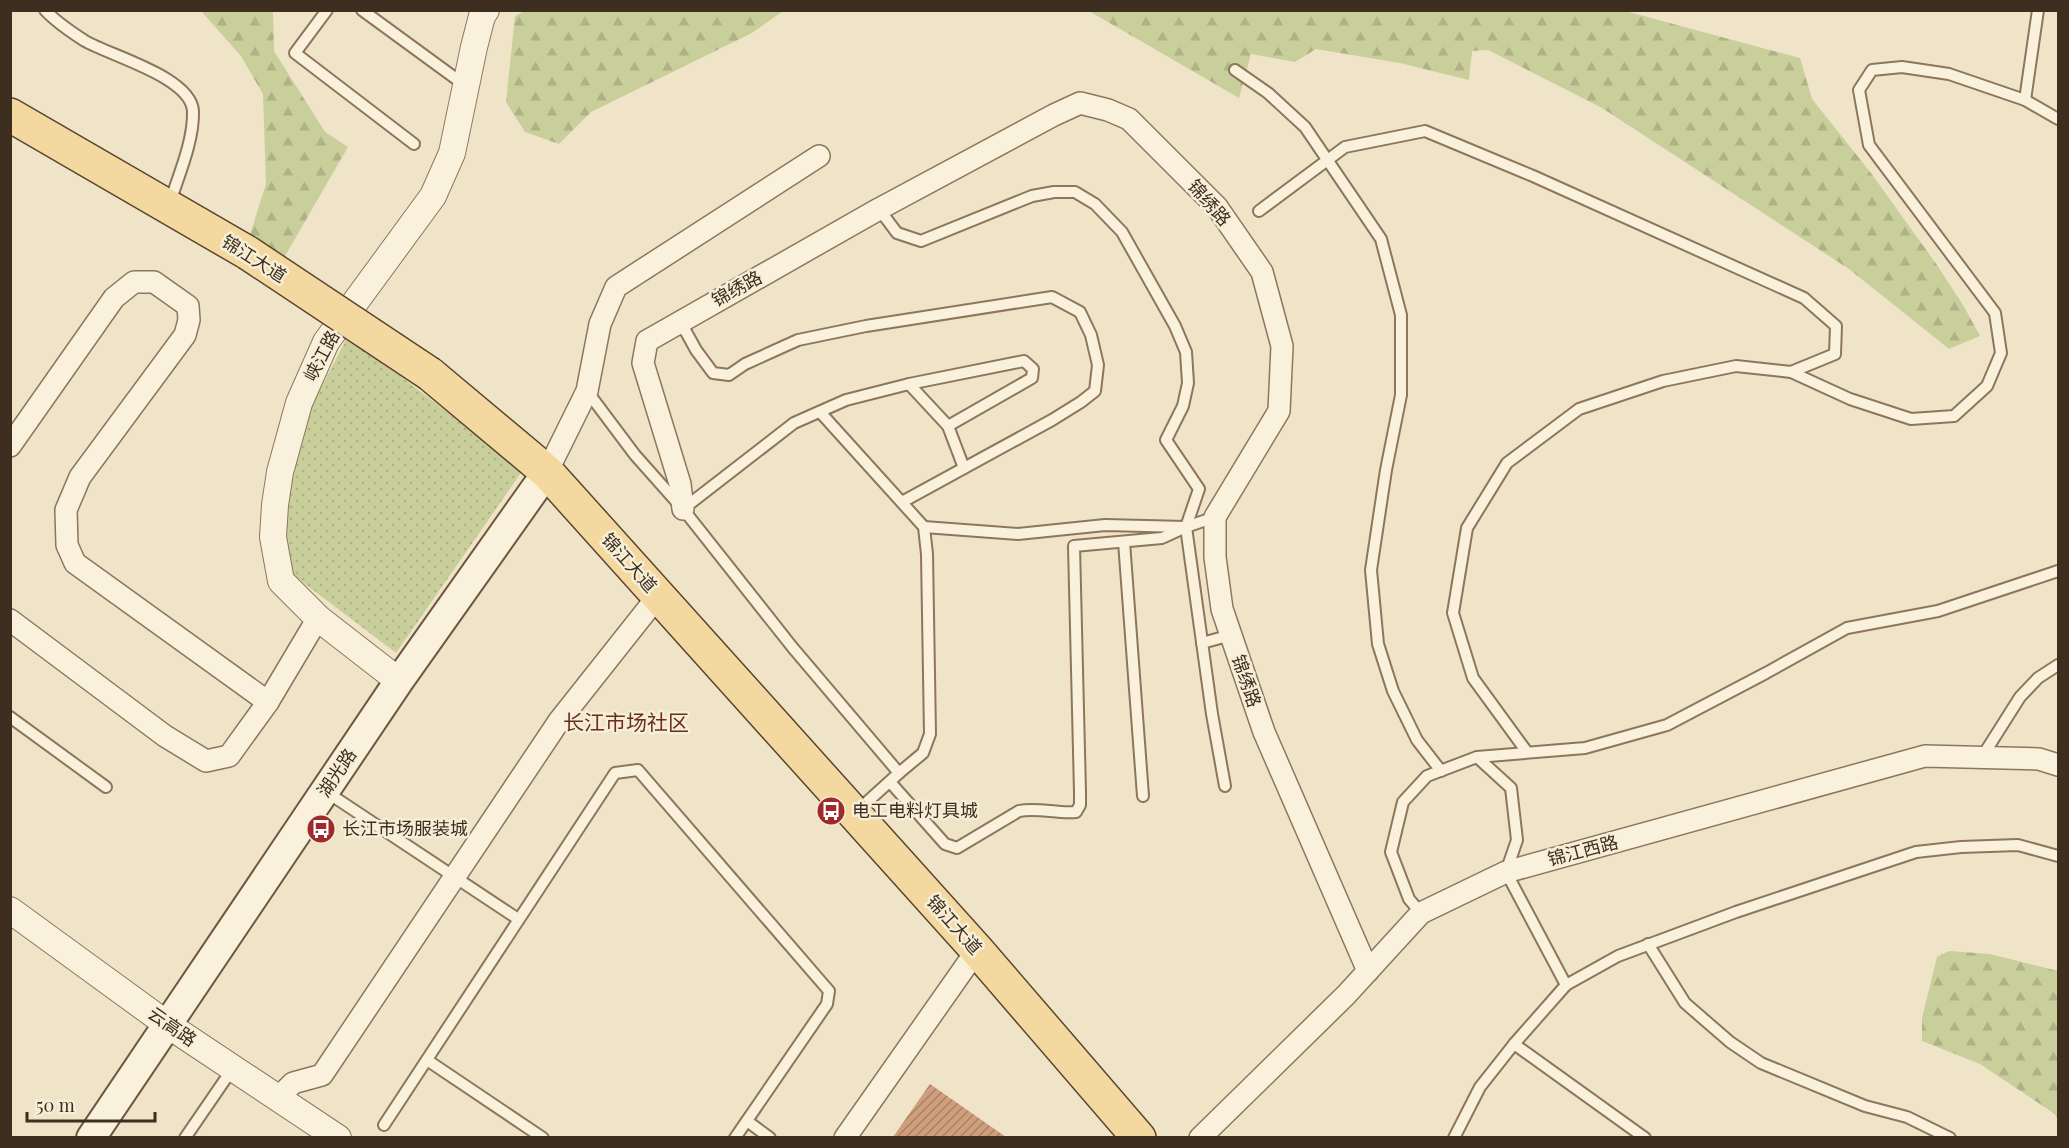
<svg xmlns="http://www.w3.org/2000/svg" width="2069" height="1148" viewBox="0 0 2069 1148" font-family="'Playfair Display','Noto Sans SC',serif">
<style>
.grass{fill:url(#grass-dots)}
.forest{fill:url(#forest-firs)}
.building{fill:url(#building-hatch)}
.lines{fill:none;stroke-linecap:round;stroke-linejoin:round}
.service-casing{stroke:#8d765c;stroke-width:14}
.minor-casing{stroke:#8d765c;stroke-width:24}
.tertiary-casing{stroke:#8d765c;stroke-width:28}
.secondary-casing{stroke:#6f573f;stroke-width:32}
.primary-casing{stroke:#5b4430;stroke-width:36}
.service{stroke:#faf1dc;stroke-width:10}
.minor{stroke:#faf1dc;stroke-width:21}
.tertiary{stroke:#faf1dc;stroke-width:26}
.secondary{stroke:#faf1dc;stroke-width:28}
.primary{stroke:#f3d9a0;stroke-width:33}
.primary-bridge-casing{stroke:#5b4430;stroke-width:36;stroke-linecap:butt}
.primary-bridge{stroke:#f3d9a0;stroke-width:33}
.labels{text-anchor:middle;stroke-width:5;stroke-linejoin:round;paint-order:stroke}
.street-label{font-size:18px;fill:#3d2e20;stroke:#f7eed8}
.poi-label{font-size:18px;fill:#3d2e20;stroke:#f7eed8;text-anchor:start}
.quarter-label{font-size:21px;fill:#6b2e1e;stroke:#f7eed8}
</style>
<defs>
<pattern id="grass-dots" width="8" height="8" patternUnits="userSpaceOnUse" patternTransform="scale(1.5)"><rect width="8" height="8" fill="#c9cf9b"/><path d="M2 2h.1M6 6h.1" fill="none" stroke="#aeb285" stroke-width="1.8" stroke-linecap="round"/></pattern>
<pattern id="forest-firs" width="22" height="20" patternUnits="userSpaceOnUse" patternTransform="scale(1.5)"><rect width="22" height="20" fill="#c9cf9b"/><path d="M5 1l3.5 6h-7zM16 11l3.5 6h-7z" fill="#aeb285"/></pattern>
<pattern id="building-hatch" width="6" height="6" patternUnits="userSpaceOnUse" patternTransform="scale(1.5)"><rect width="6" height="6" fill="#cf9f7d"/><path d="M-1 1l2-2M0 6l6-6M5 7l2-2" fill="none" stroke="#a98266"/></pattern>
</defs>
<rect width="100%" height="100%" fill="#f0e4c8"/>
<polygon class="grass" points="348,336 523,470 396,653 288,571 283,532 291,482 312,405"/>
<g class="forest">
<polygon points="527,10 783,10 783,11 752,33 591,112 559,144 525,132 506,102 515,16"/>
<polygon points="201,11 273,11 274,51 325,132 348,147 281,263 249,238 266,184 263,94 241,56"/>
<polygon points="1089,11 1625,11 1800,58 1812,99 1871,173 1937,265 1963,305 1980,336 1949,349 1849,269 1602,108 1488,50 1472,51 1469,80 1400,63 1316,49 1295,62 1251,54 1239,98"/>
<polygon points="1949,951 1990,954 2058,971 2058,1120 2055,1114 1980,1064 1922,1041 1922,1018 1937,957"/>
</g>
<polygon class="building" points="930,1084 1006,1137 893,1137"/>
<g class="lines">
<g class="service-casing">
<g id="service">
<path d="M45,10C56,22 71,32 85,41C111,56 191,77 193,111C194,141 178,177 169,205"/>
<polyline points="327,10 295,53 414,144"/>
<polyline points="362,10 466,86"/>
<polyline points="1235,70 1268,93 1305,127 1381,239 1401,315 1401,395 1386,470 1371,570 1378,644 1393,691 1417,740 1441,771"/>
<polyline points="2025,100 2038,10"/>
<polyline points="879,209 897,233 921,241 1032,196 1054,192 1075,192 1095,204 1122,232 1175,326 1186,352 1188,383 1183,406 1166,440 1199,489 1186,527 1212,714 1225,786"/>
<polyline points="1259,211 1345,147 1425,131 1533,176 1804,298 1836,326 1835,354 1791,372"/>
<polyline points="680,321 696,350 713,373 729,375 745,364 798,340 866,326 1052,297 1080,312 1091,335 1098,365 1095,391 1081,402 1052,420 902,502"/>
<polyline points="909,384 948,426 964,468"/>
<polyline points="587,391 635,455 683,509 793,648 899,773 856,812"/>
<polyline points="820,412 924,527 927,554 930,734 923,753 899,773"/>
<polyline points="683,509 794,423 846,400 909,384 1024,361 1033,369 1032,378 948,426"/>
<polyline points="924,527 1018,534 1105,525 1186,527 1215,517"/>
<polyline points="1124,542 1143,796"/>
<polyline points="1202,643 1231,635"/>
<polyline points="10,717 106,787"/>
<polyline points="1527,752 1473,678 1453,613 1467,528 1507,463 1579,409 1663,381 1736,366 1791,372 1850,399 1911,419 1954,416 1987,386 2001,353 1995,313 1869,145 1859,90 1872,70 1902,67 1949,74 2025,100 2058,119"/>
<polyline points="1477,757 1511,788 1517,840 1506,872 1566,985"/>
<polyline points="1982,757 2020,697 2038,678 2058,665"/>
<path d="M890,782L945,844L957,848L1019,811C1038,807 1057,814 1076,812L1080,805V792L1074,546L1162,538L1186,527"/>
<polyline points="325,791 518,919"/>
<polyline points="1421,913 1409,899 1391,852 1403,802 1427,776 1477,757 1585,748 1667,725 1766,673 1847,628 1938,611 2058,571"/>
<polyline points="1648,944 1685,1003 1730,1042 1761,1063 1865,1106 1907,1117 1950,1138"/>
<polyline points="1514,1044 1645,1138"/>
<polyline points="427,1060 543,1138"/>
<polyline points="747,1121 770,1138"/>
<polyline points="384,1125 615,773 638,770 829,991 827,1004 735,1138"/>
<polyline points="185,1138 233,1068"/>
<polyline points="1454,1138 1480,1087 1514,1044 1566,985 1618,956 1736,912 1916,852 1961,847 2018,845 2058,856"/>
</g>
</g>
<g class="minor-casing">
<g id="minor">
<polyline points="10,446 114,298 134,282 154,282 188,306 189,320 185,335 80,477 66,510 67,545 75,563 268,702"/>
<polyline points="547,472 587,391 600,324 616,287 819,156"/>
<polyline points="683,509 680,484 643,363 647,341 879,209 1054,115 1080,103 1108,110 1129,119 1217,207 1262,272 1282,346 1279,411 1215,517 1215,557 1222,609 1264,732 1368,971"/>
<polyline points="10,620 165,736 206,761 229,756 268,702 318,618"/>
<polyline points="278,1098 293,1083 322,1075 559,721 658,596"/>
<polyline points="845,1138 977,950"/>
<polyline points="1200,1138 1346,995 1421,913 1506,872 1925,756 2039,759 2058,765"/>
</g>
</g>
<g class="tertiary-casing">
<g id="tertiary">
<polyline points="399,681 318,618 281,581 273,537 275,505 280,472 299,403 326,342 433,196 452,153 474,47 482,16 486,10"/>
<polyline points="10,910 168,1025 338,1138"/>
</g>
</g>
<g class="secondary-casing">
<polyline id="secondary" points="91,1138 399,681 547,472"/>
</g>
<g class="primary-casing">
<g id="primary">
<polyline points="10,115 248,253"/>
<polyline points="430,374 547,472 977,950 1139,1138"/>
</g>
</g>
<use href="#service" class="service"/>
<use href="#minor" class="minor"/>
<use href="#tertiary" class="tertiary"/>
<use href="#secondary" class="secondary"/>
<use href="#primary" class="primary"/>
<g class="primary-bridge-casing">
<polyline id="primary-bridge" points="248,253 430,374"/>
</g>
<use href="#primary-bridge" class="primary-bridge"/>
</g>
<defs>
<g id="bus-disc" transform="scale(1.5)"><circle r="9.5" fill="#9e2a2b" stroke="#f7eed8"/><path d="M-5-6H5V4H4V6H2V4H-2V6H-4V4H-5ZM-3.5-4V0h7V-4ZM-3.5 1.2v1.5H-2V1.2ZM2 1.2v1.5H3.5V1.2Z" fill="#fff"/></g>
</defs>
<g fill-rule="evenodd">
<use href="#bus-disc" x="831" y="811"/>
<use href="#bus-disc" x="321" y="829"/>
</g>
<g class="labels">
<g class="street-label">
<text transform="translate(1209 203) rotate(49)" y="6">锦绣路</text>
<text transform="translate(254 259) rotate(32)" y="6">锦江大道</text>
<text transform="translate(737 289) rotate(-29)" y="6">锦绣路</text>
<text transform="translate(322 356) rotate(-62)" y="6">峡江路</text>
<text transform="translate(629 563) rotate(48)" y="6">锦江大道</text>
<text transform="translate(1246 681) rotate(71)" y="6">锦绣路</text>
<text transform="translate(337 773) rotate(-56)" y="6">湖光路</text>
<text transform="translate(1583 851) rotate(-15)" y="6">锦江西路</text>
<text transform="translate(954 925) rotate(48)" y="6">锦江大道</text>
<text transform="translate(172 1027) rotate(35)" y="6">云高路</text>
</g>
<g class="poi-label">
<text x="852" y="817">电工电料灯具城</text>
<text x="342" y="835">长江市场服装城</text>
</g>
<g class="quarter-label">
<text x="626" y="730">长江市场社区</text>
</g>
</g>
<rect width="2069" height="1148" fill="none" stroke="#3d2e20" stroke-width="24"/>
<path d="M27 1112v9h128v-9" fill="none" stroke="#3d2e20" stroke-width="3"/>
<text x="36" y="1112" font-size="18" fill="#3d2e20" stroke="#f7eed8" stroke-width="4.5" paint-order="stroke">50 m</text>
</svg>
